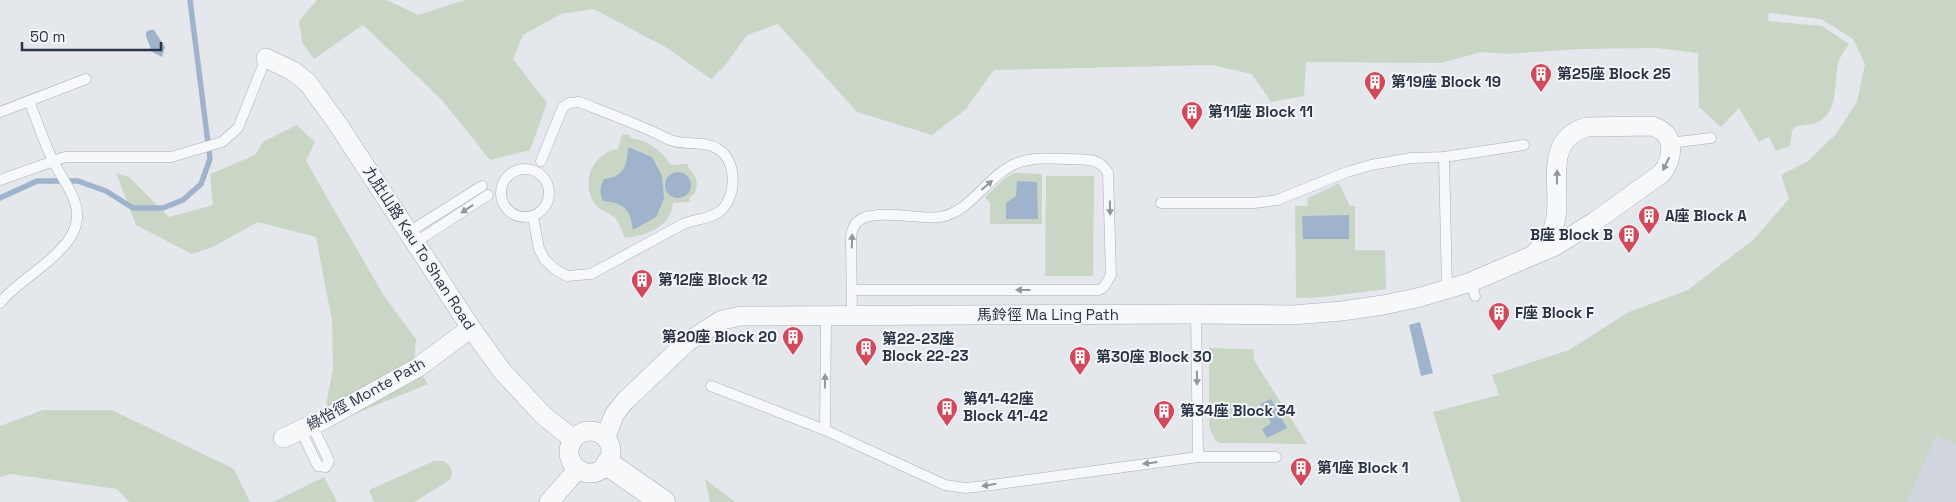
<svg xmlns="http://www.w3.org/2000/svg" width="1956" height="502" viewBox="0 0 1956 502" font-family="'Space Grotesk','Noto Sans TC',sans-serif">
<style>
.built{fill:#d2d6de}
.green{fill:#c9d6c5}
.water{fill:#9fb4cc}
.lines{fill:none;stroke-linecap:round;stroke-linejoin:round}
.stream{stroke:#9fb4cc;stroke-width:5.5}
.service-casing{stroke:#a9aeb7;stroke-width:11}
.minor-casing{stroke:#a9aeb7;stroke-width:20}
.tertiary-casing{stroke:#a9aeb7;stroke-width:25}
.service{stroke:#f7f8fa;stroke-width:10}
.minor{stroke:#f7f8fa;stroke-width:19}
.tertiary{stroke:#f7f8fa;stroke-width:24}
.oneway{fill:#9196a0}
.labels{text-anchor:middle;stroke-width:4;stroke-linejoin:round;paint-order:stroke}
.poi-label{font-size:15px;font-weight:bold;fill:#2b3445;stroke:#f4f6f9;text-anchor:start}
.street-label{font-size:15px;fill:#2b3445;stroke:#f4f6f9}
</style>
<rect width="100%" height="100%" fill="#e4e7ec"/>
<polygon class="built" points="1933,421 1956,429 1956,502 1898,502"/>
<g class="green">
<path d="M317,0H387L418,15L465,0H1956V444L1936,435L1907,502H1461L1433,412L1499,395L1492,375L1569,350L1629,312L1688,290L1754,239L1789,199L1781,175L1807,162L1836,134L1857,102L1865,64L1853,39L1821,19L1769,13L1768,21L1822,26L1849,44C1844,51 1838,59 1837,69C1835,87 1837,116 1815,123C1810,125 1802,125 1796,126L1792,131L1790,146L1776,151L1769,137L1759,142L1739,108L1721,127L1699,107L1698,53L1657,48L1580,49L1507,54L1481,52L1441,63L1306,62L1304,96L1271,102L1252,74L1212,65L994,70L965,110L932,135L857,112L778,24L747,35L726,64L711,79L667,48L594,9L561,14L523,35L513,59L547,103L530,150L490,160L442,100L363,25L314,59L302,42L299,21Z"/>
<polygon points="297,125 315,142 306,161 384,296 416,339 414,363 428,384 335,422 326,404 333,370 332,321 316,237 258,222 213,247 192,254 136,225 116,173 129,177 169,217 213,205 210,174 255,155 263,142"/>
<path d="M629,134L630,138C647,140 662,150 671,165L688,164V168C698,176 701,190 689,198L691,202L673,203C671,227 646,236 625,238C622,232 619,221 614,217C607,212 597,209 593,201C581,180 594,152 618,149L622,135Z"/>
<polygon points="1014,173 1042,174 1042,224 990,224 990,203 985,197 1005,178"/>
<polygon points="1046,176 1094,176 1093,276 1045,276"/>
<polygon points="1339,183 1350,206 1355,206 1355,250 1385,250 1386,289 1323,297 1296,298 1295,206 1307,206 1308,198"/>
<polygon points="1209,348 1253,349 1254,360 1307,444 1220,443 1216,441 1209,427"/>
<polygon points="43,410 112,410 234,469 250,502 129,502 117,489 11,474 0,477 0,426"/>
<polygon points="434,461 444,461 450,466 452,472 451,478 445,483 414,502 374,502 369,490"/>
<polygon points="324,477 337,502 273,502"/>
<polygon points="705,479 735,502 710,502"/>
</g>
<g class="water">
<polygon points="150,30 154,30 165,47 162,57 152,52 146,36 146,32"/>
<path d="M628,147L652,157L662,176L664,199L656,217L633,230C630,209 625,203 603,201C599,192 600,187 604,179C624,177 627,166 628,147Z"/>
<circle cx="678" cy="185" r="13"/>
<polygon points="1017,181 1037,182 1038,219 1006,219 1006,203 1016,196"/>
<polygon points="1349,215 1349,239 1303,239 1302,216"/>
<polygon points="1420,322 1433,373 1421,376 1409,325"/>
<polygon points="1271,399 1287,428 1267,438 1262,429 1271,423 1260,404"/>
</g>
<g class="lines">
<polyline class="stream" points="0,198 37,181 78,181 106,191 133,208 163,208 183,200 201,184 210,159 190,0"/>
<g class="service-casing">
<g id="service">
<polyline points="0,112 86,79"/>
<polyline points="1669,143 1711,138"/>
<polyline points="1444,157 1447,289"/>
<circle cx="525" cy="193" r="24"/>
<polyline points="0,180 65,157 171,157 222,142 238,128 266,58"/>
<polyline points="1161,203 1255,203 1277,200 1347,172 1371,165 1411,158 1444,157 1524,145"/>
<path d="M533,217L539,249L545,260L556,270L567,276L591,274L683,224C695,219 707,220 719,212C737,199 738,161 718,149C704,140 686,146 670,140C663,137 656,133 649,130C626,120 602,111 579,102L569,103L563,107L541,161"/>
<polyline points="409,232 482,186"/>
<polyline points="416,242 488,195"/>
<polyline points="1471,282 1475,296"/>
<path d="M852,290H1099L1104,287L1111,275L1108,173C1100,158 1087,160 1072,159C1053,159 1033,156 1015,164C987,176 971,212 940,217C918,220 873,207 857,222C853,226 852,231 851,236L852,316"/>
<path d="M0,303C17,282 42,270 60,250C70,240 78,228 77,213C76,195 61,177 53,161C44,142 37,121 29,101"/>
<polyline points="1196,314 1198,457"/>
<polyline points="711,386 825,430 945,485 965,488 984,486 1198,457 1276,457"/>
<polyline points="825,430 826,316"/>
<polyline points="301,431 318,466 326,467 329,461 312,425"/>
</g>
</g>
<g class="minor-casing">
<g id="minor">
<polyline points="266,58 293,71 308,83 337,123 471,328 502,371 544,416 573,439"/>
<circle cx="590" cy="452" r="21"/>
<path d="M606,437L614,415L625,401L687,342L722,320L741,316L1196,314L1293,315L1342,311L1383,305L1417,298L1471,282L1555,246L1594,222L1662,173C1674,157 1676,133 1652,126L1587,127C1538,141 1566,194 1553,229C1549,240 1541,247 1534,254"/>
<polyline points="283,438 325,419 417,368 471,328"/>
<polyline points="549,502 578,469"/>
</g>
</g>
<g class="tertiary-casing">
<polyline id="tertiary" points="608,464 663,502"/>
</g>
<use href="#service" class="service"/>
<use href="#minor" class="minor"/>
<use href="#tertiary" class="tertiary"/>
</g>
<defs><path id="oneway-solid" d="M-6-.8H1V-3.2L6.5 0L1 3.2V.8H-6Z" transform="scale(1.25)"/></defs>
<g class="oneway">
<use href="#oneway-solid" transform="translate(1666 164) rotate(116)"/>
<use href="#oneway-solid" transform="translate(1557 177) rotate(-89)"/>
<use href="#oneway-solid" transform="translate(987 185) rotate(-41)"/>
<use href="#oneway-solid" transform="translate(1110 208) rotate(89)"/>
<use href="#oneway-solid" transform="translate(467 209) rotate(147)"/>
<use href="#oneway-solid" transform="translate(852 241) rotate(-88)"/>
<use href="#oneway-solid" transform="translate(1023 290) rotate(-180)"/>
<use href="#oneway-solid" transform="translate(1197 378) rotate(89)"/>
<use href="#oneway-solid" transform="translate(825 381) rotate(-89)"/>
<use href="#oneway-solid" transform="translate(1150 463) rotate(173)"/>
<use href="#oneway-solid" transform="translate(989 485) rotate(171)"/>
</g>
<defs>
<g id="building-pin" transform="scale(1.125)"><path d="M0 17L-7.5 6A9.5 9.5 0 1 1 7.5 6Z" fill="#d1495b" stroke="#f4f6f9"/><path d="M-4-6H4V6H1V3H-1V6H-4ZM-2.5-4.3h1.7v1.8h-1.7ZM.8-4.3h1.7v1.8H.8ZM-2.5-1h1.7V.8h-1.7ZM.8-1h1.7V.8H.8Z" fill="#fff"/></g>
</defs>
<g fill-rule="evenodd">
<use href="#building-pin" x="1541" y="74"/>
<use href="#building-pin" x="1375" y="82"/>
<use href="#building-pin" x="1192" y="112"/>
<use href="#building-pin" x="1649" y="216"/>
<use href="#building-pin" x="1629" y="235"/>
<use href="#building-pin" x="642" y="280"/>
<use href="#building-pin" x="1499" y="313"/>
<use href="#building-pin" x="793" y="337"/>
<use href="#building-pin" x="866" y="348"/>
<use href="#building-pin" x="1080" y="357"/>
<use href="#building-pin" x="947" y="408"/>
<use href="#building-pin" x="1164" y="411"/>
<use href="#building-pin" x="1301" y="468"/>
</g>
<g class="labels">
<g class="poi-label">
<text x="1557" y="79">第25座 Block 25</text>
<text x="1391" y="87">第19座 Block 19</text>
<text x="1208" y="117">第11座 Block 11</text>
<text x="1665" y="221">A座 Block A</text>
<text x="1613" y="240" text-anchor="end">B座 Block B</text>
<text x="658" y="285">第12座 Block 12</text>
<text x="1515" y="318">F座 Block F</text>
<text x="777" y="342" text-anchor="end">第20座 Block 20</text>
<text x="882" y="344">第22-23座<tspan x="882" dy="17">Block 22-23</tspan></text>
<text x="1096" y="362">第30座 Block 30</text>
<text x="963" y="404">第41-42座<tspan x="963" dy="17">Block 41-42</tspan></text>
<text x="1180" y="416">第34座 Block 34</text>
<text x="1317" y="473">第1座 Block 1</text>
</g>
<g class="street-label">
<text transform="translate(419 248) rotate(57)" y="5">九肚山路 Kau To Shan Road</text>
<text x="1048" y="320">馬鈴徑 Ma Ling Path</text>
<text transform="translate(366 394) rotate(-29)" y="5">綠怡徑 Monte Path</text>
</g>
</g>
<path d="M22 42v8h139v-8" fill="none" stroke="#2b3445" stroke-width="2.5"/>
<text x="30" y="42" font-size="15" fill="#2b3445" stroke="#f4f6f9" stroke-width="4" paint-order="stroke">50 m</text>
</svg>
